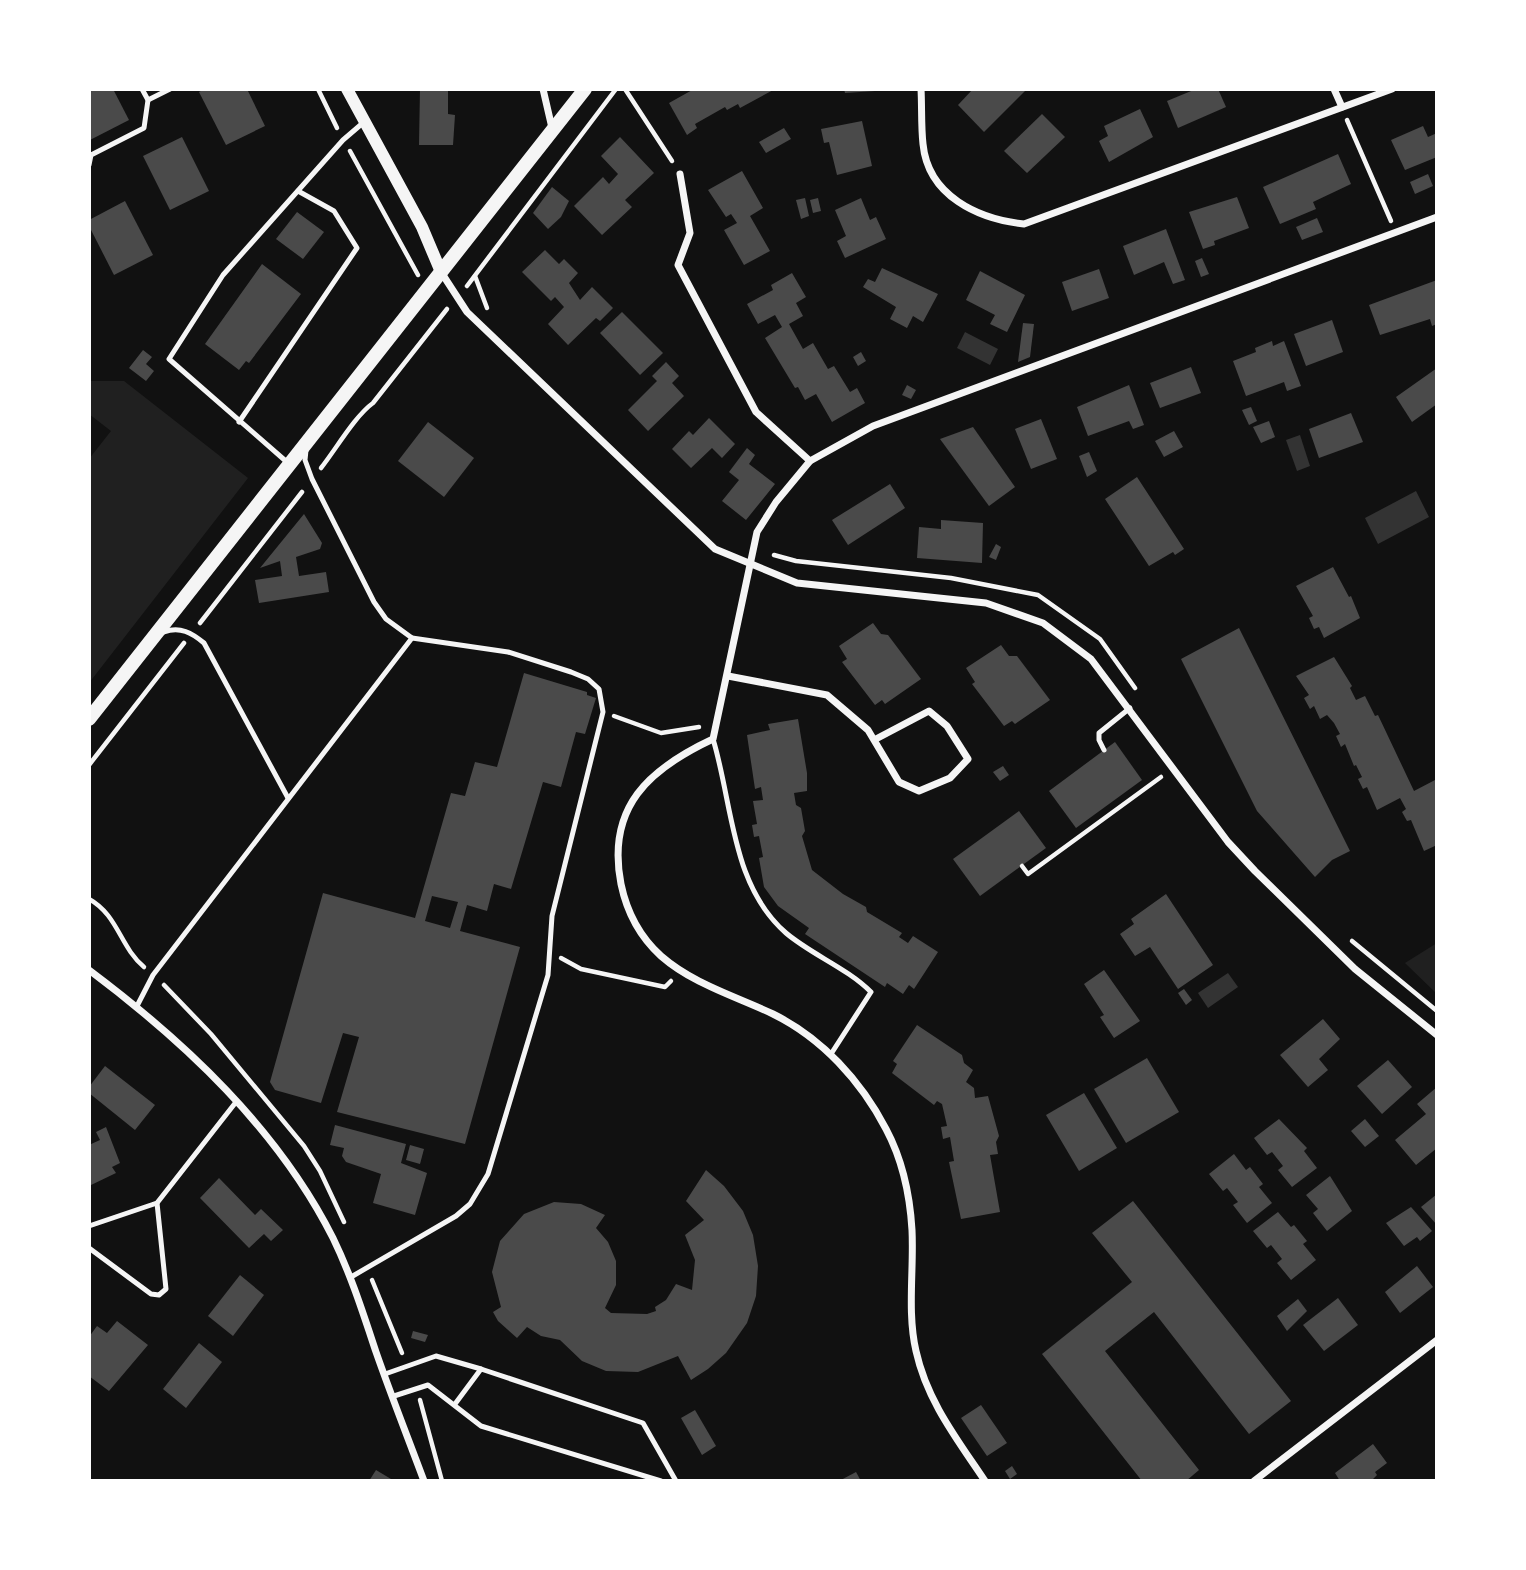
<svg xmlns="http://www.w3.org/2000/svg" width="1526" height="1570" viewBox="0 0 1526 1570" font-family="Inter,sans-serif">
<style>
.green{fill:#202020}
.water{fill:#333}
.building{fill:#4a4a4a;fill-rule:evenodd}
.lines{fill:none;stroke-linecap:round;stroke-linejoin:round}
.path{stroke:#f5f5f5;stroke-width:4.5}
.service{stroke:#f5f5f5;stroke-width:5}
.minor{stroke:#f5f5f5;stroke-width:7}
.tertiary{stroke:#f5f5f5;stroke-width:12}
.secondary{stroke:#f5f5f5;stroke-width:14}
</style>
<rect width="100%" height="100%" fill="#111"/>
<g class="green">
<polygon points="89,381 124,381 248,478 89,683 89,459 111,431 89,414"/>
<polygon points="1437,943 1437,994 1405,963"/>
</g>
<g class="water">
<polygon points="965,332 998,349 990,365 957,348"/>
<polygon points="1300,435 1310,466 1297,471 1286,440"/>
<polygon points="1416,491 1429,517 1378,544 1365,518"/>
<polygon points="1228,973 1238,987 1208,1008 1198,993"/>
</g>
<g class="building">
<polygon points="89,89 113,89 129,120 90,140"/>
<polygon points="204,89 247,89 265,126 226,145 199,92"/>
<polygon points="420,89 448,89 448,114 455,115 453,145 419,145"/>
<polygon points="694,89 775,89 740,108 738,104 727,110 725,107 695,124 697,128 687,135 669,103"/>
<polygon points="844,89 874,89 875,91 845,93"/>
<polygon points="973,89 1027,89 984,132 958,105"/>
<polygon points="1196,89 1218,89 1226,107 1178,128 1167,101"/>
<polygon points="1140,109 1153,137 1109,162 1099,141 1108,136 1104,126"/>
<polygon points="1042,114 1065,137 1027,173 1004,151"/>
<polygon points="862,121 872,166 837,175 829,142 824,143 821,129"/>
<polygon points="1423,126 1428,137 1437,133 1437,157 1405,170 1391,140"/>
<polygon points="784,128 791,139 766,153 759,142"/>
<polygon points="182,137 209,191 170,210 143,156"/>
<polygon points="620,137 654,173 625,200 632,207 602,235 574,206 603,177 609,184 618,174 601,156"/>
<polygon points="1338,154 1351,184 1313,202 1316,209 1280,224 1263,187"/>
<polygon points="742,171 763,208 750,216 770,251 744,265 724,230 737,223 731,214 726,217 708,190"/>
<polygon points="1428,174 1433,186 1415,194 1410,182"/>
<polygon points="552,187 569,201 561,217 548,229 533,213"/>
<polygon points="1237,197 1249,228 1214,241 1215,245 1203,249 1189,212"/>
<polygon points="805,198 809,216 801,219 796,200"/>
<polygon points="818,198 821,211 813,213 810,200"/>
<polygon points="861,198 870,220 876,217 886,239 845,258 837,241 846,236 835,210"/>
<polygon points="125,201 153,255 114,275 89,226 89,220"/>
<polygon points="297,212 324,232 303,259 276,239"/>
<polygon points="1317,218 1323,232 1302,240 1296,227"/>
<polygon points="1166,229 1185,280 1173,284 1164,262 1134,275 1123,246"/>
<polygon points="545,250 559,264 564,259 578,273 569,283 580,300 592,287 613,308 600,321 596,318 568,345 548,324 564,307 555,297 551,301 522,272"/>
<polygon points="1202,258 1209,274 1201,277 1195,261"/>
<polygon points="262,264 301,294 249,363 246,361 239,370 205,344"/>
<polygon points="882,268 938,294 923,322 913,316 907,328 890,319 896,307 863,287 868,279 875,282"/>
<polygon points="1099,269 1109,298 1072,311 1062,282"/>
<polygon points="980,271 1025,295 1007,332 990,324 995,315 966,300"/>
<polygon points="792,273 806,297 796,303 803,316 789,324 803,349 813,343 828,369 834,366 850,392 857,388 865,403 832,422 816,394 805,400 798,387 795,388 765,338 782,327 775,315 758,324 747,304 773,290 771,285"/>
<polygon points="1437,280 1437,324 1432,326 1430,319 1380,335 1369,305"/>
<polygon points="622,312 663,353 640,375 600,333"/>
<polygon points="1332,320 1343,352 1306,366 1294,334"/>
<polygon points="1023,323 1034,324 1030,357 1018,362"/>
<polygon points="1272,341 1273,346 1284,341 1301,386 1287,391 1284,382 1246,396 1233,361 1256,352 1255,348"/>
<polygon points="143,350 152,357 146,364 154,371 146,381 129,368"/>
<polygon points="861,352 866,361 858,366 853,357"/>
<polygon points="666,362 679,376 672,383 684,396 648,431 628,410 657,381 652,376"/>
<polygon points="1191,367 1201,393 1160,408 1150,383"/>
<polygon points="1437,368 1437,404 1412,422 1396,397"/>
<polygon points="907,385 916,390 911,399 902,395"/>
<polygon points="1129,385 1144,425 1133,429 1129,421 1088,436 1077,407"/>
<polygon points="1251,407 1257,421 1249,425 1242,410"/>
<polygon points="1351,413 1363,442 1319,458 1309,429"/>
<polygon points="709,418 735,444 722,458 712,448 691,468 672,449 689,431 693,435"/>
<polygon points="1041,419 1057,459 1031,469 1015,429"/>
<polygon points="1269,421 1275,437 1261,443 1253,427"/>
<polygon points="428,422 474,458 444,497 398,461"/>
<polygon points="973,427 1015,487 989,506 940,439"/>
<polygon points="1174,431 1183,447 1164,457 1155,441"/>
<polygon points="747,448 755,455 749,464 775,484 746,520 722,501 739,480 729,472"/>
<polygon points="1089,452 1097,471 1087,477 1079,456"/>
<polygon points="1137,477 1184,549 1175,555 1173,552 1149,566 1105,499"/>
<polygon points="890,484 905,508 848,545 832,520"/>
<polygon points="304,514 322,543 320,549 296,557 299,576 326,572 329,592 259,603 255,580 282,576 280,561 260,568"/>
<polygon points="941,520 983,523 982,563 917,558 919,527 941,529"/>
<polygon points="996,544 1001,547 996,560 989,557"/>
<polygon points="1333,567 1349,597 1351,596 1360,618 1324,638 1319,627 1314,629 1309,618 1313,616 1296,586"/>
<polygon points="873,623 881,634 888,635 921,679 885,704 882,700 875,705 842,662 847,659 839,646"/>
<polygon points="1239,628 1350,851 1332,860 1315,877 1257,811 1181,659"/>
<polygon points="1001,645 1009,656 1017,656 1050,700 1015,724 1012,721 1004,726 972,684 975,682 966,668"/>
<polygon points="1334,657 1352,686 1350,688 1356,700 1365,696 1375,716 1378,715 1414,791 1435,780 1437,845 1424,851 1411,820 1407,821 1402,812 1406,809 1400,798 1377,810 1367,787 1363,789 1358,779 1362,777 1356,765 1354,766 1345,744 1341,747 1336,736 1340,734 1334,723 1327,715 1320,719 1314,706 1310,709 1304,698 1309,695 1296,676"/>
<path d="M524,673L587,692V695L596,698L585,734L576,732L561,787L543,782L511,889L494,884L487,911L467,905L460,931L520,947L465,1144L337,1112L359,1037L343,1033L321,1103L275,1090L270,1082L323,893L415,918L451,793L465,796L475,762L497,767ZM432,896L458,902L450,928L425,921Z"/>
<polygon points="798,719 807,773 807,791 794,793 796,805 801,808 805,831 802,836 812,870 843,894 866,907 867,912 902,933 899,937 908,943 913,936 938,952 914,989 909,985 903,994 887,983 885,987 805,934 809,928 778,906 764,887 759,858 763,857 759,836 754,837 752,825 757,824 753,801 763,800 761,787 755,789 747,735 770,730 768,724"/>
<polygon points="1115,742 1142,780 1076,828 1049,791"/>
<polygon points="1003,766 1009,775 1000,781 993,772"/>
<polygon points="1019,811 1046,848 980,896 953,859"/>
<polygon points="1166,894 1213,965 1178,989 1150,947 1135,956 1120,934 1134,924 1131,919"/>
<polygon points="1104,970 1140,1021 1114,1038 1100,1017 1104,1015 1084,984"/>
<polygon points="1184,989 1192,1000 1186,1005 1178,993"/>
<polygon points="1323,1019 1340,1039 1319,1059 1328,1070 1308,1087 1280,1055"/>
<polygon points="917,1025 962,1055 964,1063 973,1070 966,1082 974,1088 975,1098 988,1096 999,1136 996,1142 998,1154 990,1155 1000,1212 961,1219 949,1162 954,1161 950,1137 943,1139 941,1127 947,1126 942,1104 937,1101 934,1105 892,1073 897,1064 893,1061"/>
<polygon points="1147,1058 1179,1112 1126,1143 1094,1089"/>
<polygon points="1388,1060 1412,1087 1382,1114 1357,1086"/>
<polygon points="105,1066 155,1105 135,1130 89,1093 89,1087"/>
<polygon points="1437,1087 1437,1148 1416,1165 1395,1140 1426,1114 1417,1104"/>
<polygon points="1084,1093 1117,1148 1079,1171 1046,1115"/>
<polygon points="1279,1119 1307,1148 1304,1151 1317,1168 1292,1187 1278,1170 1283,1166 1272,1152 1267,1155 1254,1138"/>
<polygon points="1365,1119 1379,1136 1365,1147 1351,1131"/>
<polygon points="335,1125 406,1144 401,1163 427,1173 415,1215 373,1203 381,1174 346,1162 342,1156 344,1148 330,1145"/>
<polygon points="106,1127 120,1163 112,1167 116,1173 89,1186 89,1145 100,1140 96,1132"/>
<polygon points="410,1145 424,1149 420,1164 406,1160"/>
<polygon points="1234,1154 1246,1170 1250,1167 1263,1184 1259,1187 1272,1203 1247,1223 1233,1205 1238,1202 1227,1188 1223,1191 1209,1174"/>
<polygon points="706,1170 724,1186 743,1211 753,1235 758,1266 756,1296 747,1323 726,1353 708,1369 691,1380 678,1356 638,1372 606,1371 582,1361 560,1340 541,1336 527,1327 517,1338 498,1321 493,1312 501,1307 492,1272 500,1241 524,1214 554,1202 581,1204 605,1215 596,1228 608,1242 616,1261 616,1285 605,1308 611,1313 647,1314 656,1311 655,1307 666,1300 676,1284 692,1290 695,1260 685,1235 704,1220 686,1201"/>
<polygon points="1330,1176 1352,1211 1327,1231 1313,1213 1318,1209 1306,1195"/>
<polygon points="219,1178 255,1215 261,1209 283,1230 271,1241 264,1234 249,1248 200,1198"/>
<polygon points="1437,1194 1437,1225 1421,1207"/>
<polygon points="1133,1201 1291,1401 1249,1434 1154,1312 1105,1351 1199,1470 1186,1481 1142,1481 1042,1354 1132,1282 1092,1233"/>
<polygon points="1411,1207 1432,1231 1420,1241 1417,1237 1404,1246 1386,1223"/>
<polygon points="1278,1212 1291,1227 1294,1225 1307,1241 1303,1244 1316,1260 1291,1280 1277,1263 1282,1259 1271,1245 1267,1248 1253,1231"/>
<polygon points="1417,1266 1433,1287 1400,1313 1385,1292"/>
<polygon points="240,1275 264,1295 233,1336 208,1316"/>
<polygon points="1338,1298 1358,1325 1324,1351 1303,1325"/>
<polygon points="1298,1299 1307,1311 1287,1331 1277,1316"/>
<polygon points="117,1321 148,1345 109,1391 89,1376 89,1337 97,1326 107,1333"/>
<polygon points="413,1331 428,1335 425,1342 411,1338"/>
<polygon points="199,1343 222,1362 186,1408 163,1389"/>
<polygon points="981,1405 1007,1443 987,1456 961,1418"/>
<polygon points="695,1410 716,1446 702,1455 681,1418"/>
<polygon points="1373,1444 1387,1463 1375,1472 1377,1475 1371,1481 1340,1481 1335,1473"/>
<polygon points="1012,1466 1017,1474 1010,1479 1005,1471"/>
<polygon points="376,1470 391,1479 390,1481 369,1481"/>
<polygon points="856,1472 861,1481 839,1481"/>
</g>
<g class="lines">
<g class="path">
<polyline points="318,89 337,128"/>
<polyline points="625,89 672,161"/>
<polyline points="1347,120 1391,221"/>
<polyline points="350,151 418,275"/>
<polyline points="475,276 487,308"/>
<polyline points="467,286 616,89"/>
<path d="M321,468C336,449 355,416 373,403L447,309"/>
<polyline points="774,555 796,561 951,578 1038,595 1100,639 1135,688"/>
<polyline points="200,623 302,492"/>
<polyline points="614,716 661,733 699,727"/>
<polyline points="89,765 184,643"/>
<polyline points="1022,866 1028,874 1161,777"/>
<path d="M89,899C118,915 120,947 144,967"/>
<polyline points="1352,941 1437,1011"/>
<polyline points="561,958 581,969 665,987 671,981"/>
<polyline points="164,985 211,1034 304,1146 320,1171 344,1222"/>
<polyline points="372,1280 402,1353"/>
<polyline points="420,1400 442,1481"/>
</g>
<g class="service">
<polyline points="148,100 170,89"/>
<polyline points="89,165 91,155 144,128 148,100 142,89"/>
<polyline points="239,422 357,248 334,211 298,191"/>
<polyline points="306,450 305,460 312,479 374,602 386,619 412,638"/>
<polyline points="288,463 169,359 223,275 343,140 364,122"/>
<path d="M164,632C180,626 192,633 204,643L288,798"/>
<path d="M713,739C733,805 731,885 786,933C812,955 847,968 871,992L831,1054"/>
<polyline points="1104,750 1099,740 1099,733 1130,708"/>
<polyline points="137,1006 153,975 412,638 508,652 571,672 588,679 599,689 603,712 552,916 548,975 488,1174 470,1204 456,1216 351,1277"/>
<polyline points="89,1226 157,1203 236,1102"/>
<polyline points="89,1248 151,1294 159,1295 166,1289 157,1203"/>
<polyline points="385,1374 436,1356 481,1369"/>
<polyline points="394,1396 428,1385 481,1426 661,1481"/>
<polyline points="455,1404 481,1369 643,1423 676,1481"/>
</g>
<g class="minor">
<polyline points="543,89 552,128"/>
<path d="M921,89C922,107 921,126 923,144C928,196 978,219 1024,224L1392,89"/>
<polyline points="1334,89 1342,107"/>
<polyline points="680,174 690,233 678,265 756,412 810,461"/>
<polyline points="441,272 467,312 715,549 797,583 986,603 1043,623 1091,659 1228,842 1255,871 1355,969 1437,1035"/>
<polyline points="728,676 827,695 868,730 899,782 919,791 950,778 968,759 947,726 929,711 874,740"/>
<path d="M89,970C185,1042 278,1129 333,1238C351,1275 363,1313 376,1352C391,1395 408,1438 424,1481"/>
<path d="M985,1481C957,1439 927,1401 916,1351C907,1312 914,1270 912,1230C910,1196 902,1159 886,1129C861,1081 822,1038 773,1014C735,996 693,984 661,956C639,936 627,913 621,884C606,807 649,769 713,739L757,532L776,502L810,461L873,426L1437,217"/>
<polyline points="1254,1481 1437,1340"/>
</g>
<polyline class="tertiary" points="347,89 422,227 441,272"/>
<polyline class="secondary" points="89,719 585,89"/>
</g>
<rect width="1526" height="1570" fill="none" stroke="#ffffff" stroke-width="182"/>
</svg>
